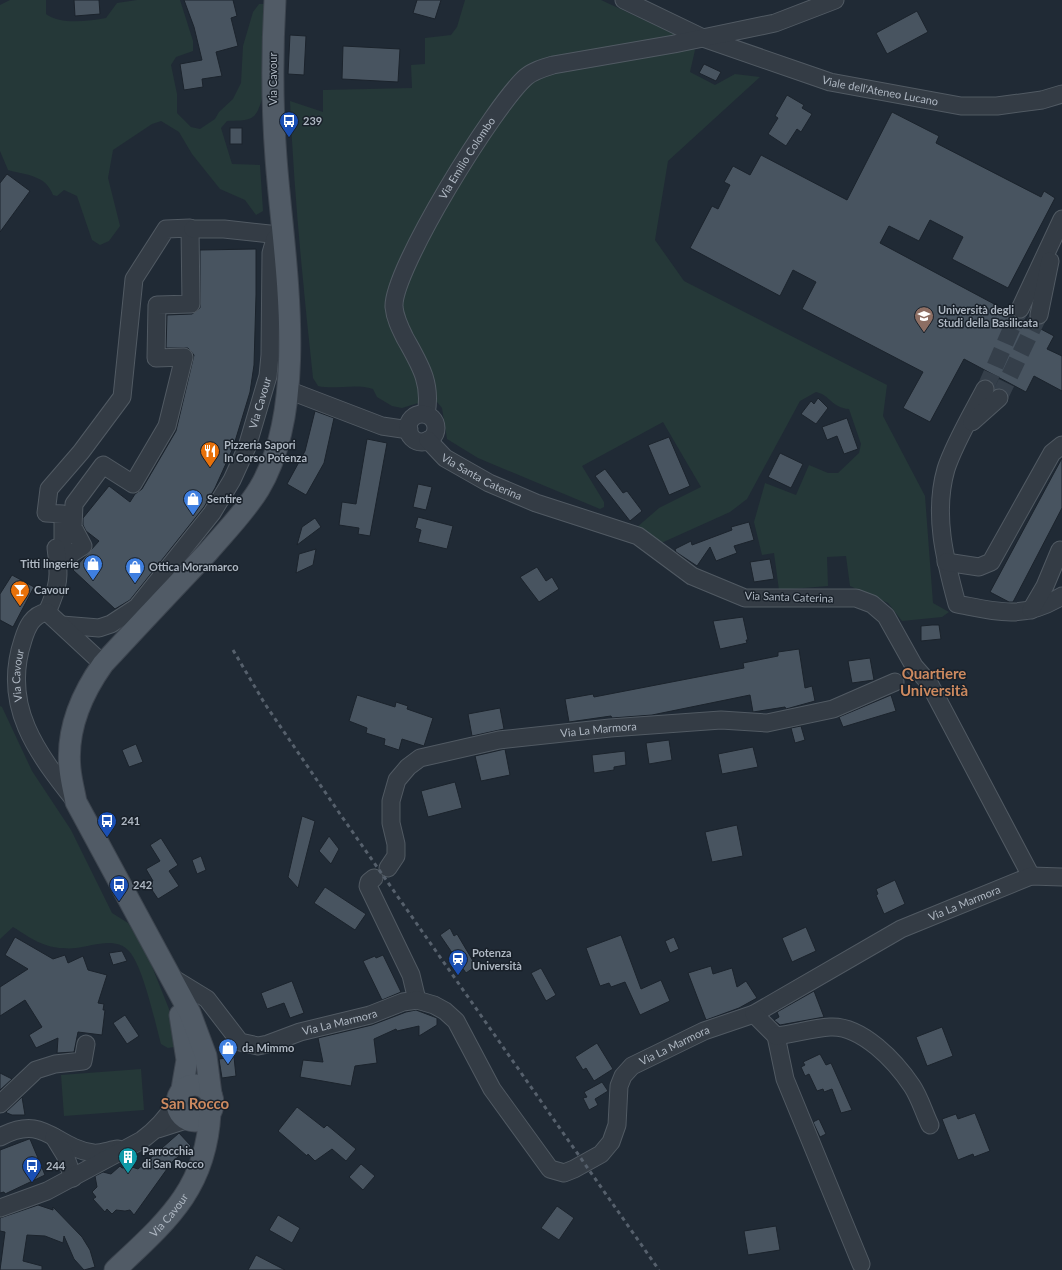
<svg xmlns="http://www.w3.org/2000/svg" width="1062" height="1270" viewBox="0 0 1062 1270" font-family="Lato,sans-serif">
<style>
.green{fill:#253838}
.building{fill:#485460;stroke:#1b232c}
.lines{fill:none;stroke-linecap:round;stroke-linejoin:round}
.minor-tunnel{stroke:#353f4a;stroke-width:17;stroke-dasharray:17 8;stroke-linecap:butt}
.minor-casing{stroke:#515a63;stroke-width:19}
.major-casing{stroke:#3d454f;stroke-width:23}
.minor{stroke:#343c45;stroke-width:17}
.major{stroke:#515b66;stroke-width:21}
.rail{stroke:#56606c;stroke-width:3;stroke-dasharray:4 4;stroke-linecap:butt}
.labels{text-anchor:middle;stroke-width:3;stroke-linejoin:round;paint-order:stroke}
.street-label{font-size:11px;fill:#aeb7c2;stroke:#19212a}
.poi-label{font-size:11px;font-weight:bold;fill:#aeb7c2;stroke:#19212a;text-anchor:start}
.district-label{font-size:15px;font-weight:bold;fill:#cc895f;stroke:#19212a}
</style>
<rect width="100%" height="100%" fill="#202a35"/>
<g class="green">
<path d="M10,0H46V14C61,25 88,21 106,18L117,3L137,0H180L193,41V51L176,57L171,65L177,94V113L191,127L200,129L215,119L219,112L233,99L241,83L243,46L253,12L259,4H268C267,26 270,102 254,116C247,122 235,120 227,121L221,128L232,164L260,165L263,211L256,215L245,200L220,189L192,154L179,132L161,121L152,124L113,150L108,178L120,226L109,241L100,245L92,240L77,196L64,190L57,196L53,195C46,175 26,175 8,170L0,151V5Z"/>
<path d="M465,0H601L681,37L695,50L690,72L715,85L735,74L760,77L668,161L655,240L684,281L887,385L883,416L925,496L933,603L949,612L942,617L902,621L888,603L850,586L846,556L827,557L828,586L779,590L774,553L762,555L754,522L765,483L796,495L809,465L828,473H838L859,453L861,444L849,409C832,408 830,395 816,392L800,401L747,499L730,512L659,544L636,528L659,508L701,487L663,422L582,466L604,502V507L600,509L478,458L447,439L442,408L437,402L428,400L402,408L392,406L377,397L373,389C355,383 336,390 318,386L313,378C303,286 294,194 290,101L323,112V90L412,88L411,65L425,64V38L451,35L457,27Z"/>
<path d="M0,706L2,707L32,771L71,830L112,913L128,923L147,954L169,1009L174,1047L168,1048L161,1044C155,1022 143,966 129,951C116,936 92,946 76,948C68,949 53,948 46,945C35,942 23,933 13,927L0,939Z"/>
<polygon points="141,1069 144,1110 64,1116 61,1075"/>
</g>
<g class="building">
<polygon points="74,0 99,0 100,14 75,16"/>
<polygon points="184,0 233,0 237,16 231,18 238,46 216,52 222,76 202,79 203,87 184,90 180,64 202,60 194,27"/>
<polygon points="417,0 441,0 435,19 413,13"/>
<polygon points="917,11 928,32 887,54 876,33"/>
<polygon points="290,35 306,36 304,75 288,74"/>
<polygon points="343,46 400,49 398,82 342,79"/>
<polygon points="704,64 721,72 716,81 699,73"/>
<polygon points="787,95 804,105 802,108 812,114 801,132 797,129 786,146 768,134 778,118 775,116"/>
<polygon points="892,112 939,136 936,143 1041,197 1044,191 1055,198 1008,288 952,259 963,237 930,220 919,241 889,226 880,243 1011,313 1015,318 1022,319 1054,336 1047,349 1062,356 1062,391 1034,376 1026,392 964,359 930,422 903,408 923,372 802,309 816,282 793,270 780,296 690,248 712,206 718,209 730,185 724,182 733,166 750,175 761,155 847,200"/>
<rect x="230" y="128" width="12" height="16"/>
<polygon points="7,174 30,191 0,232 0,183"/>
<polygon points="256,249 256,295 254,365 250,392 233,448 215,488 204,507 130,600 115,609 73,570 99,541 86,531 83,525 83,518 109,486 130,502 135,494 142,489 176,431 194,355 188,348 166,348 167,315 192,314 200,308 200,250"/>
<polygon points="818,398 828,408 816,424 801,414 811,401 814,404"/>
<polygon points="315,411 334,418 324,463 306,495 287,484 305,451"/>
<polygon points="847,418 858,449 844,454 837,436 827,440 822,427"/>
<polygon points="669,437 690,486 669,495 648,445"/>
<polygon points="367,439 387,443 370,536 358,534 359,528 339,525 342,502 356,504"/>
<polygon points="780,453 803,464 791,488 768,477"/>
<polygon points="1062,458 1062,508 1013,602 1009,602 990,592"/>
<polygon points="605,469 623,493 627,491 642,511 630,521 595,476"/>
<polygon points="418,484 432,487 426,510 413,507"/>
<polygon points="418,517 453,526 447,549 418,542 421,530 415,528"/>
<polygon points="315,518 321,527 297,545 302,527"/>
<polygon points="749,522 754,540 734,546 737,553 716,561 710,547 697,566 676,552 675,549 691,541 692,545 732,530 731,527"/>
<polygon points="316,549 313,565 296,573 299,554"/>
<polygon points="770,559 774,579 754,582 750,562"/>
<polygon points="537,567 546,581 552,577 559,589 539,602 520,577"/>
<polygon points="12,575 34,587 13,627 0,620 0,594"/>
<polygon points="743,617 748,640 746,640 747,643 720,649 713,621"/>
<polygon points="932,625 939,625 941,639 921,641 921,626"/>
<polygon points="799,649 805,688 812,686 815,701 786,709 785,707 753,712 750,695 652,715 612,718 611,716 569,722 565,699 593,694 594,697 744,668 743,663 778,656 778,652"/>
<polygon points="870,658 874,680 852,683 848,661"/>
<polygon points="357,695 395,707 396,702 408,706 407,709 433,718 424,746 402,739 399,750 384,745 385,739 366,733 367,728 349,721"/>
<polygon points="891,695 896,711 843,727 839,717"/>
<polygon points="500,708 504,729 472,736 468,714"/>
<polygon points="801,726 805,740 795,743 791,728"/>
<polygon points="669,740 672,760 649,764 646,743"/>
<polygon points="136,744 143,762 129,767 122,750"/>
<polygon points="753,747 758,767 722,774 718,754"/>
<polygon points="505,749 510,775 481,781 475,756"/>
<polygon points="625,751 626,765 614,767 614,770 594,773 592,755"/>
<polygon points="455,782 462,808 428,817 421,791"/>
<polygon points="302,816 315,821 298,888 288,877"/>
<polygon points="737,825 743,856 712,862 705,832"/>
<polygon points="329,836 339,849 331,864 319,851"/>
<polygon points="161,838 178,865 169,871 179,886 158,899 148,884 153,881 146,869 160,861 150,845"/>
<polygon points="201,856 206,870 197,874 192,860"/>
<polygon points="895,880 905,904 884,914 876,895 878,894 876,889"/>
<polygon points="325,887 366,914 355,930 314,903"/>
<polygon points="806,927 816,951 792,962 782,938"/>
<polygon points="450,928 454,936 457,934 476,966 466,973 440,935"/>
<polygon points="621,935 641,989 661,980 670,1001 640,1015 625,982 611,987 609,983 600,986 586,948"/>
<polygon points="15,937 53,959 65,955 68,963 83,956 88,970 107,975 98,1003 104,1004 103,1010 105,1010 102,1035 78,1032 74,1052 57,1053 58,1038 36,1048 29,1035 42,1027 25,1000 0,1016 0,987 28,969 5,955"/>
<polygon points="674,937 679,949 670,953 665,941"/>
<polygon points="122,951 127,961 113,965 109,953"/>
<polygon points="383,955 401,992 382,1000 363,961 375,956 376,958"/>
<polygon points="711,966 713,974 732,968 737,987 746,981 757,998 739,1008 706,1020 688,973"/>
<polygon points="541,968 556,995 546,1001 531,973"/>
<polygon points="292,981 304,1013 290,1018 284,1003 267,1009 261,993"/>
<polygon points="814,991 824,1017 780,1025 774,1020 779,1017 777,1012"/>
<polygon points="416,1010 437,1018 437,1025 419,1036 419,1026 397,1031 396,1029 374,1039 377,1063 355,1066 351,1086 300,1077 303,1060 323,1062 318,1038 372,1025 406,1012"/>
<polygon points="125,1015 139,1036 127,1044 113,1023"/>
<polygon points="942,1027 953,1056 927,1066 916,1037"/>
<polygon points="597,1043 613,1069 594,1081 586,1068 583,1070 575,1057"/>
<polygon points="820,1054 826,1065 831,1063 852,1110 841,1113 832,1089 824,1092 823,1089 817,1091 809,1074 805,1076 801,1067 805,1065 803,1062"/>
<polygon points="234,1057 236,1076 222,1078 219,1059"/>
<polygon points="0,1073 12,1079 0,1090"/>
<polygon points="602,1082 608,1091 595,1099 598,1105 589,1110 583,1098 587,1097 584,1092"/>
<polygon points="22,1097 25,1115 12,1115 7,1113 6,1112"/>
<polygon points="297,1107 324,1128 327,1125 356,1149 346,1161 332,1149 315,1161 308,1154 307,1156 278,1131"/>
<polygon points="975,1113 990,1151 974,1157 973,1154 958,1160 942,1119 956,1114 958,1119"/>
<polygon points="819,1119 826,1134 820,1137 813,1122"/>
<polygon points="179,1133 191,1146 172,1162 134,1215 130,1210 125,1211 116,1210 112,1214 107,1209 105,1212 93,1199 96,1197 92,1192 97,1187 95,1176 103,1172 111,1174 120,1166 122,1168 132,1167 138,1169"/>
<polygon points="29,1139 30,1139 45,1175 5,1194 4,1192 0,1193 0,1150"/>
<polygon points="361,1164 375,1176 363,1190 349,1177"/>
<polygon points="38,1205 53,1210 53,1207 82,1237 90,1250 95,1267 84,1270 74,1259 64,1236 63,1243 45,1236 27,1235 23,1261 42,1266 42,1270 0,1270 5,1232 0,1231 0,1218"/>
<polygon points="557,1206 574,1218 559,1240 541,1228"/>
<polygon points="278,1215 300,1228 292,1243 269,1230"/>
<polygon points="776,1226 780,1250 748,1255 744,1231"/>
<polygon points="256,1255 285,1270 248,1270"/>
</g>
<g class="lines">
<g class="minor-tunnel">
<polyline points="985,389 1020,309"/>
<polyline points="999,398 1039,315"/>
</g>
<g class="minor-casing">
<g id="minor">
<path id="s1" d="M624,0L703,38L830,82L961,106H997L1042,100L1062,94"/>
<polygon points="190,228 191,304 157,305 156,358 184,357 167,426 133,484 103,465 74,504 73,527 83,546 63,559 63,514 46,513 49,489 81,452 122,397 134,279 166,229"/>
<polyline points="193,229 224,229 279,235"/>
<polyline points="1020,309 1062,219"/>
<polyline points="1039,315 1050,261"/>
<path d="M985,389C973,412 954,444 946,469C933,514 945,560 957,604C999,612 1023,620 1062,596"/>
<polyline points="288,390 382,426 409,430"/>
<path id="s2" d="M426,414C432,383 420,365 405,338C400,328 395,318 394,307C392,270 495,104 526,77C533,71 543,68 553,65L674,44L775,23L835,0"/>
<circle cx="422" cy="428" r="14"/>
<polyline points="972,422 999,398"/>
<path id="s3" d="M428,440L445,458L489,483L536,503L638,536L692,576L745,598H856L872,604L886,616L914,666L929,683L1031,876"/>
<polyline points="946,562 979,567 991,562 1052,453 1062,445"/>
<polyline points="1031,610 1045,586 1060,550"/>
<path d="M47,612C59,586 60,576 56,548"/>
<path id="s4" d="M62,625L99,628L111,624L137,607L212,513L232,480L247,447L268,376L270,355L271,253L275,239L284,230"/>
<path id="s5" d="M76,802C37,753 1,706 23,640C27,627 32,615 47,612L103,664"/>
<path id="s6" d="M388,868L396,856V844L391,823V801L397,780L408,767L420,758L499,740L610,728L721,720L767,723L833,709L895,682"/>
<polyline points="374,878 369,882 368,886 411,975 417,1000"/>
<path id="s7" d="M171,977L207,999L240,1042L258,1046L268,1044L300,1032L370,1015L403,1002L417,1000L434,1005L445,1011L456,1021L492,1089L550,1169L564,1173L574,1169L601,1154L611,1142L617,1125L619,1086L623,1076L632,1066L704,1031L754,1014L901,929L1031,876L1062,877"/>
<polyline points="754,1014 776,1036 785,1079 861,1264"/>
<path d="M776,1036C794,1034 812,1028 830,1027C862,1025 896,1062 912,1086C920,1098 924,1113 930,1125"/>
<polyline points="0,1104 36,1070 55,1064 83,1061 86,1044"/>
<polyline points="158,1129 186,1120"/>
<path d="M0,1137C45,1113 53,1147 93,1153C100,1154 110,1150 118,1149"/>
<polyline points="54,1137 65,1155 73,1178"/>
<path d="M0,1208L47,1191L142,1140C157,1129 166,1119 176,1103"/>
</g>
</g>
<g class="major-casing">
<g id="major">
<polyline points="180,1015 187,1060 182,1089"/>
<circle cx="195" cy="1103" r="18"/>
<path d="M211,1094L206,1056L190,1013L76,802C74,791 71,780 70,769C66,730 81,695 103,664C138,626 173,589 208,552C225,532 245,512 259,489C311,402 283,255 276,158C272,105 272,52 275,0"/>
<path id="s8" d="M115,1270C167,1221 206,1189 210,1113"/>
</g>
</g>
<use href="#minor" class="minor"/>
<use href="#major" class="major"/>
<polyline class="rail" points="233,650 265,704 340,814 659,1270"/>
</g>
<defs>
<g id="bus-pin" transform="scale(1)"><path d="M0 17L-7.5 6A9.5 9.5 0 1 1 7.5 6Z" fill="#1a4fb4" stroke="#19212a"/><path d="M-5-6H5V4H4V6H2V4H-2V6H-4V4H-5ZM-3.5-4V0h7V-4ZM-3.5 1.2v1.5H-2V1.2ZM2 1.2v1.5H3.5V1.2Z" fill="#fff"/></g>
<g id="university-pin" transform="scale(1)"><path d="M0 17L-7.5 6A9.5 9.5 0 1 1 7.5 6Z" fill="#8d6e63" stroke="#19212a"/><path d="M0-5L7-2L0 1L-7-2ZM-4 1L0 2.5L4 1V4Q0 6-4 4Z" fill="#fff"/></g>
<g id="restaurant-pin" transform="scale(1)"><path d="M0 17L-7.5 6A9.5 9.5 0 1 1 7.5 6Z" fill="#e8710a" stroke="#19212a"/><path d="M-5-6h1v4h1v-4h1v4h1v-4h1v5L-1.5 .5V6h-2V.5L-5-1ZM5-6V6H3V1.5H1.5Q1.5-4 5-6Z" fill="#fff"/></g>
<g id="shop-pin" transform="scale(1)"><path d="M0 17L-7.5 6A9.5 9.5 0 1 1 7.5 6Z" fill="#3f7fe0" stroke="#19212a"/><path d="M-5-2.5h2.3a2.7 3.5 0 0 1 5.4 0H5L5.5 6h-11ZM-1.5-2.5h3a1.5 2.3 0 0 0-3 0Z" fill="#fff"/></g>
<g id="bar-pin" transform="scale(1)"><path d="M0 17L-7.5 6A9.5 9.5 0 1 1 7.5 6Z" fill="#e8710a" stroke="#19212a"/><path d="M-6-5H6L.8 .8V4.5H3.5V6h-7V4.5H-.8V.8Z" fill="#fff"/></g>
<g id="station-pin" transform="scale(1)"><path d="M0 17L-7.5 6A9.5 9.5 0 1 1 7.5 6Z" fill="#1a4fb4" stroke="#19212a"/><path d="M-3-6H3Q5-6 5-4V2Q5 4 3 4L4.5 6H3L1.5 4h-3L-3 6H-4.5L-3 4Q-5 4-5 2V-4Q-5-6-3-6ZM-3.5-4v3h7v-3ZM-3.5 1v1.5H-2V1ZM2 1v1.5H3.5V1Z" fill="#fff"/></g>
<g id="building-pin" transform="scale(1)"><path d="M0 17L-7.5 6A9.5 9.5 0 1 1 7.5 6Z" fill="#0f9aa8" stroke="#19212a"/><path d="M-4-6H4V6H1V3H-1V6H-4ZM-2.5-4.3h1.7v1.8h-1.7ZM.8-4.3h1.7v1.8H.8ZM-2.5-1h1.7V.8h-1.7ZM.8-1h1.7V.8H.8Z" fill="#fff"/></g>
</defs>
<g fill-rule="evenodd">
<use href="#bus-pin" x="289" y="121"/>
<use href="#university-pin" x="924" y="316"/>
<use href="#restaurant-pin" x="210" y="451"/>
<use href="#shop-pin" x="193" y="499"/>
<use href="#shop-pin" x="93" y="564"/>
<use href="#shop-pin" x="135" y="567"/>
<use href="#bar-pin" x="20" y="590"/>
<use href="#bus-pin" x="107" y="821"/>
<use href="#bus-pin" x="119" y="885"/>
<use href="#station-pin" x="458" y="959"/>
<use href="#shop-pin" x="228" y="1048"/>
<use href="#building-pin" x="128" y="1157"/>
<use href="#bus-pin" x="32" y="1166"/>
</g>
<g class="labels">
<g class="street-label">
<text transform="translate(273 79) rotate(-90)" y="4">Via Cavour</text>
<text dy="4" stroke="none"><textPath href="#s1" startOffset="273">Viale dell'Ateneo Lucano</textPath></text>
<text dy="4" stroke="none"><textPath href="#s2" startOffset="281">Via Emilio Colombo</textPath></text>
<text dy="4" stroke="none"><textPath href="#s4" startOffset="322">Via Cavour</textPath></text>
<text dy="4" stroke="none"><textPath href="#s3" startOffset="66">Via Santa Caterina</textPath></text>
<text transform="translate(789 597) rotate(2)" y="4">Via Santa Caterina</text>
<text dy="4" stroke="none"><textPath href="#s5" startOffset="143">Via Cavour</textPath></text>
<text dy="4" stroke="none"><textPath href="#s6" startOffset="305">Via La Marmora</textPath></text>
<text dy="4" stroke="none"><textPath href="#s7" startOffset="1026">Via La Marmora</textPath></text>
<text dy="4" stroke="none"><textPath href="#s7" startOffset="200">Via La Marmora</textPath></text>
<text dy="4" stroke="none"><textPath href="#s7" startOffset="702">Via La Marmora</textPath></text>
<text dy="4" stroke="none"><textPath href="#s8" startOffset="77">Via Cavour</textPath></text>
</g>
<g class="poi-label">
<text x="303" y="125">239</text>
<text x="938" y="314">Università degli<tspan x="938" dy="13">Studi della Basilicata</tspan></text>
<text x="224" y="449">Pizzeria Sapori<tspan x="224" dy="13">In Corso Potenza</tspan></text>
<text x="207" y="503">Sentire</text>
<text x="79" y="568" text-anchor="end">Titti lingerie</text>
<text x="149" y="571">Ottica Moramarco</text>
<text x="34" y="594">Cavour</text>
<text x="121" y="825">241</text>
<text x="133" y="889">242</text>
<text x="472" y="957">Potenza<tspan x="472" dy="13">Università</tspan></text>
<text x="242" y="1052">da Mimmo</text>
<text x="142" y="1155">Parrocchia<tspan x="142" dy="13">di San Rocco</tspan></text>
<text x="46" y="1170">244</text>
</g>
<g class="district-label">
<text x="934" y="679">Quartiere<tspan x="934" dy="17">Università</tspan></text>
<text x="195" y="1109">San Rocco</text>
</g>
</g>
</svg>
